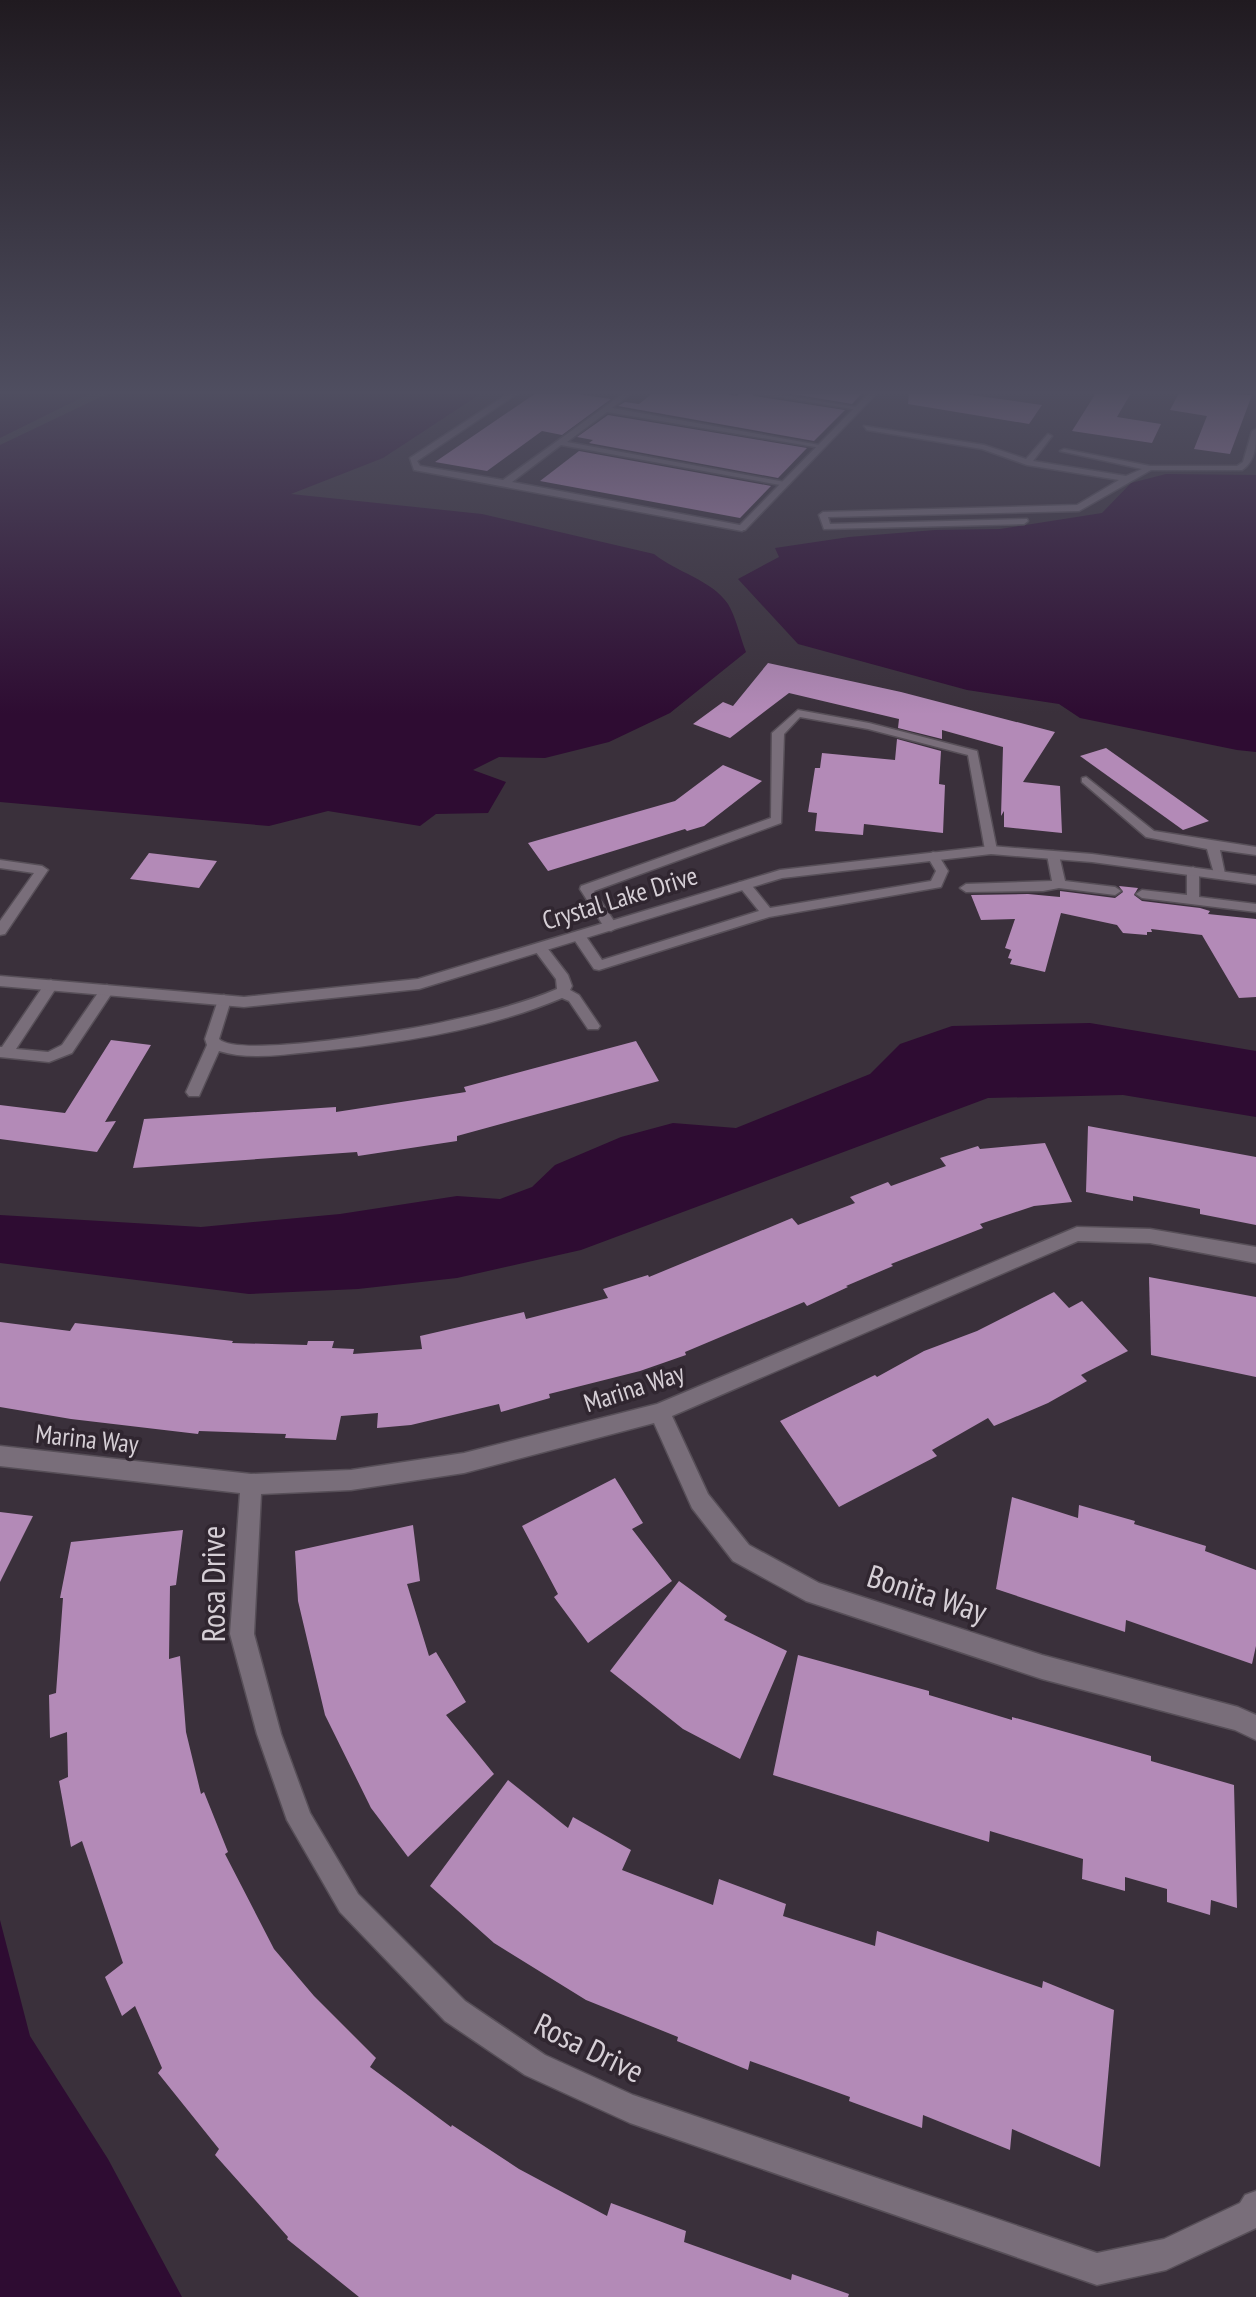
<svg xmlns="http://www.w3.org/2000/svg" width="1256" height="2297" viewBox="0 0 1256 2297" font-family="'PT Sans Narrow',sans-serif">
<style>
.water{fill:#2e0c32}
.building{fill:#b38ab7}
.lines{fill:none;stroke-linecap:round;stroke-linejoin:round}
.service-casing{stroke:#574f58;stroke-width:3}
.minor-casing{stroke:#574f58;stroke-width:3}
.service{fill:#796e7a;fill-rule:evenodd}
.minor{fill:#796e7a;fill-rule:evenodd}
.labels{text-anchor:middle;stroke-width:7;stroke-linejoin:round;paint-order:stroke}
.street-label{font-size:26px;fill:#d6cfd6;stroke:#302630}
.near-street-label{font-size:32px;fill:#d6cfd6;stroke:#302630}
</style>
<rect width="100%" height="100%" fill="#3a303b"/>
<g class="water">
<polygon points="0,393 91,393 0,438"/>
<path d="M109,393H482L383,458L291,494L482,514L654,554C676,572 712,580 728,604C736,617 740,637 746,652L670,713L609,742L545,758L499,757L473,770L506,782L488,813L436,814L420,826L328,811L269,826L0,802V445Z"/>
<polygon points="1166,474 1256,475 1256,752 1237,750 1080,718 1059,704 967,690 798,644 738,579 779,557 775,548 849,537 935,530 1000,529 1102,513 1131,483"/>
<polygon points="1090,1023 1256,1051 1256,1117 1123,1095 988,1098 581,1250 457,1278 358,1289 249,1294 0,1263 0,1215 201,1227 340,1214 457,1196 500,1199 532,1187 555,1165 621,1137 673,1123 736,1128 870,1074 900,1044 952,1026"/>
<polygon points="0,1920 30,2036 108,2159 182,2297 0,2297"/>
</g>
<g class="building">
<polygon points="536,393 570,393 611,399 562,435 542,431 487,471 435,462"/>
<polygon points="653,393 718,393 738,396 738,393 751,393 754,396 845,410 814,441 618,406 625,402 639,404"/>
<polygon points="786,393 862,393 852,404"/>
<polygon points="909,393 957,393 1042,405 1029,424 908,404"/>
<polygon points="1096,393 1131,393 1117,417 1161,424 1152,443 1072,431"/>
<polygon points="1179,393 1252,395 1230,454 1194,449 1207,416 1170,410"/>
<polygon points="608,415 807,448 778,478 589,443 593,440 577,437"/>
<polygon points="579,451 771,486 740,518 540,481"/>
<polygon points="768,663 901,692 1055,732 1023,782 1060,786 1062,833 1004,827 1004,811 1001,816 1003,747 942,730 942,739 898,728 899,719 789,693 730,738 693,724 723,702 733,706"/>
<polygon points="897,739 941,751 939,784 945,785 943,833 864,824 863,835 815,831 817,813 808,812 815,768 820,768 822,753 895,760"/>
<polygon points="1106,748 1209,821 1183,830 1080,756"/>
<polygon points="723,765 762,781 704,826 687,831 685,829 548,871 528,843 675,801"/>
<polygon points="149,853 217,861 199,888 130,879"/>
<polygon points="1119,886 1138,888 1134,895 1142,901 1200,908 1210,911 1208,914 1256,919 1256,997 1239,998 1202,935 1151,929 1152,932 1147,932 1147,935 1123,933 1117,925 1061,913 1045,972 1010,964 1012,959 1008,958 1011,950 1005,948 1015,919 981,920 971,895 1028,894 1060,897 1060,891 1115,898 1123,892"/>
<polygon points="111,1040 151,1045 105,1122 116,1121 97,1152 0,1139 0,1105 65,1113"/>
<polygon points="636,1041 659,1081 457,1136 457,1141 358,1156 357,1152 133,1168 144,1119 336,1107 336,1112 466,1092 464,1087"/>
<polygon points="1088,1126 1256,1157 1256,1225 1200,1214 1200,1209 1133,1196 1133,1201 1086,1192"/>
<polygon points="1045,1143 1072,1202 1034,1206 980,1224 983,1228 891,1264 893,1266 846,1286 848,1287 807,1306 804,1302 685,1352 686,1355 640,1371 549,1394 550,1398 501,1412 499,1404 411,1425 377,1428 378,1413 341,1416 336,1440 285,1438 286,1434 199,1431 198,1434 71,1419 0,1407 0,1322 70,1331 75,1323 233,1341 232,1343 307,1345 308,1341 334,1341 332,1348 354,1349 353,1354 422,1349 420,1336 524,1312 526,1319 608,1298 603,1289 648,1275 649,1277 792,1218 798,1225 855,1203 850,1197 888,1182 891,1186 946,1166 940,1158 978,1146 980,1149"/>
<polygon points="1149,1277 1256,1297 1256,1377 1151,1355"/>
<polygon points="1054,1292 1069,1308 1082,1301 1128,1351 1081,1375 1087,1381 1048,1403 994,1426 988,1418 932,1450 937,1456 839,1507 780,1421 875,1375 877,1377 924,1351 977,1331"/>
<polygon points="615,1478 643,1523 632,1529 672,1581 588,1643 554,1597 558,1594 522,1526"/>
<polygon points="1012,1497 1078,1518 1079,1505 1135,1521 1134,1524 1206,1546 1205,1551 1256,1570 1256,1646 1252,1664 1126,1620 1125,1632 996,1589"/>
<polygon points="0,1512 33,1516 0,1582"/>
<polygon points="413,1525 420,1581 407,1584 429,1656 436,1652 466,1702 446,1715 494,1774 408,1857 371,1808 325,1715 298,1601 295,1551"/>
<polygon points="183,1530 176,1585 170,1586 169,1659 180,1656 186,1732 201,1794 204,1792 228,1852 225,1854 274,1949 314,1996 376,2058 370,2067 451,2127 452,2125 519,2169 607,2216 611,2203 686,2231 684,2242 791,2280 792,2274 849,2294 848,2297 359,2297 287,2239 288,2237 215,2155 219,2149 158,2073 162,2068 135,2006 122,2016 105,1977 123,1963 82,1841 71,1847 59,1781 68,1777 67,1732 50,1738 49,1695 56,1693 63,1598 60,1598 71,1542"/>
<polygon points="679,1581 727,1616 724,1620 787,1651 740,1759 683,1729 610,1671"/>
<polygon points="798,1655 929,1691 929,1695 1012,1720 1012,1717 1151,1756 1151,1761 1234,1785 1237,1908 1211,1900 1210,1915 1167,1902 1167,1889 1125,1877 1125,1891 1082,1879 1083,1859 990,1831 989,1842 773,1775"/>
<polygon points="508,1780 568,1828 573,1817 631,1850 622,1870 713,1905 719,1879 786,1904 783,1916 875,1946 877,1931 1042,1988 1043,1981 1114,2010 1100,2167 1012,2129 1010,2150 923,2115 922,2128 849,2101 850,2097 750,2061 748,2070 677,2041 678,2037 586,2000 494,1943 430,1886"/>
</g>
<g class="lines">
<g class="service-casing">
<g id="service">
<polygon points="509,393 518,393 417,461 420,466 503,480 624,393 632,393 612,408 825,446 821,448 607,412 567,442 790,483 786,486 561,445 512,482 745,526 746,528 742,531 414,470 410,458"/>
<polygon points="754,393 771,393 862,408 858,410"/>
<path d="M864,426L984,445L1026,459L1048,434L1052,436L1033,461L1126,476L1142,469L1060,451L1064,449L1150,466H1237L1243,462L1252,431L1256,429C1256,445 1256,461 1242,470H1151L1079,511L828,517L830,524L1027,519L1028,521L1024,524L824,529L819,515L823,512L1077,505L1119,480L1027,465L982,449L867,430Z"/>
<polygon points="798,710 869,723 977,751 997,850 995,853 987,853 985,850 968,755 868,729 800,717 784,734 781,823 594,891 618,927 611,931 606,930 580,889 581,886 771,818 772,733"/>
<polygon points="1086,777 1154,831 1256,847 1256,855 1220,850 1225,874 1219,878 1215,877 1207,849 1146,837 1082,782 1082,778"/>
<polygon points="1053,851 1059,855 1065,881 1115,887 1121,891 1115,895 1059,888 1043,891 966,892 960,888 966,884 1052,881 1047,855"/>
<polygon points="933,852 937,853 948,871 941,887 769,917 599,970 594,969 571,935 578,931 583,932 602,960 759,911 738,885 739,882 749,882 770,908 931,881 936,871 927,856"/>
<polygon points="0,860 42,866 48,870 5,934 0,935 0,921 34,873 0,868"/>
<polygon points="1193,867 1199,871 1199,897 1256,904 1256,912 1142,898 1136,894 1142,890 1187,895 1187,871"/>
<path d="M540,944L545,945L568,975L572,986L570,990L579,995L600,1026L598,1029H588L569,1001L562,998C484,1031 393,1044 310,1052C280,1055 247,1060 219,1051L199,1096H189L186,1092L207,1045L205,1039L219,997L224,995L231,1000L219,1039C238,1059 415,1029 448,1021C485,1013 522,1004 557,989L556,979L533,948Z"/>
<polygon points="51,980 58,985 16,1049 48,1052 62,1045 102,987 107,985 114,990 72,1053 49,1062 0,1057 0,1047 2,1047 46,982"/>
</g>
</g>
<g class="minor-casing">
<g id="minor">
<polygon points="869,393 877,393 745,530 739,530 739,526"/>
<polygon points="991,846 1092,854 1256,876 1256,884 1092,862 991,854 782,878 419,989 244,1007 0,986 0,976 244,997 418,979 780,870"/>
<polygon points="1077,1227 1150,1229 1256,1247 1256,1263 1150,1243 1078,1241 672,1416 708,1494 749,1545 819,1583 1042,1655 1238,1707 1256,1715 1256,1740 1235,1730 1042,1679 806,1601 733,1561 692,1508 654,1423 464,1473 351,1490 261,1494 254,1634 281,1734 310,1813 358,1894 465,2001 545,2055 633,2095 1097,2253 1164,2239 1240,2203 1245,2195 1256,2191 1256,2228 1166,2270 1097,2285 630,2123 525,2075 445,2021 340,1912 287,1820 257,1734 230,1634 240,1493 0,1466 0,1446 251,1474 351,1470 464,1453 657,1404"/>
</g>
</g>
<use href="#service" class="service"/>
<use href="#minor" class="minor"/>
</g>
<linearGradient id="sky" x2="0" y2="1"><stop stop-color="#201a20"/><stop offset="0.55" stop-color="#4f4e60"/><stop offset="1" stop-color="#4f4e60" stop-opacity="0"/></linearGradient>
<rect width="1256" height="714" fill="url(#sky)"/>
<g class="labels">
<g class="street-label">
<text transform="translate(620 898) rotate(-17)" y="9">Crystal Lake Drive</text>
<text transform="translate(634 1388) rotate(-18)" y="9">Marina Way</text>
<text transform="translate(87 1439) rotate(6)" y="9">Marina Way</text>
</g>
<g class="near-street-label">
<text transform="translate(214 1584) rotate(-90)" y="11">Rosa Drive</text>
<text transform="translate(927 1594) rotate(18)" y="11">Bonita Way</text>
<text transform="translate(589 2048) rotate(26)" y="11">Rosa Drive</text>
</g>
</g>
</svg>
